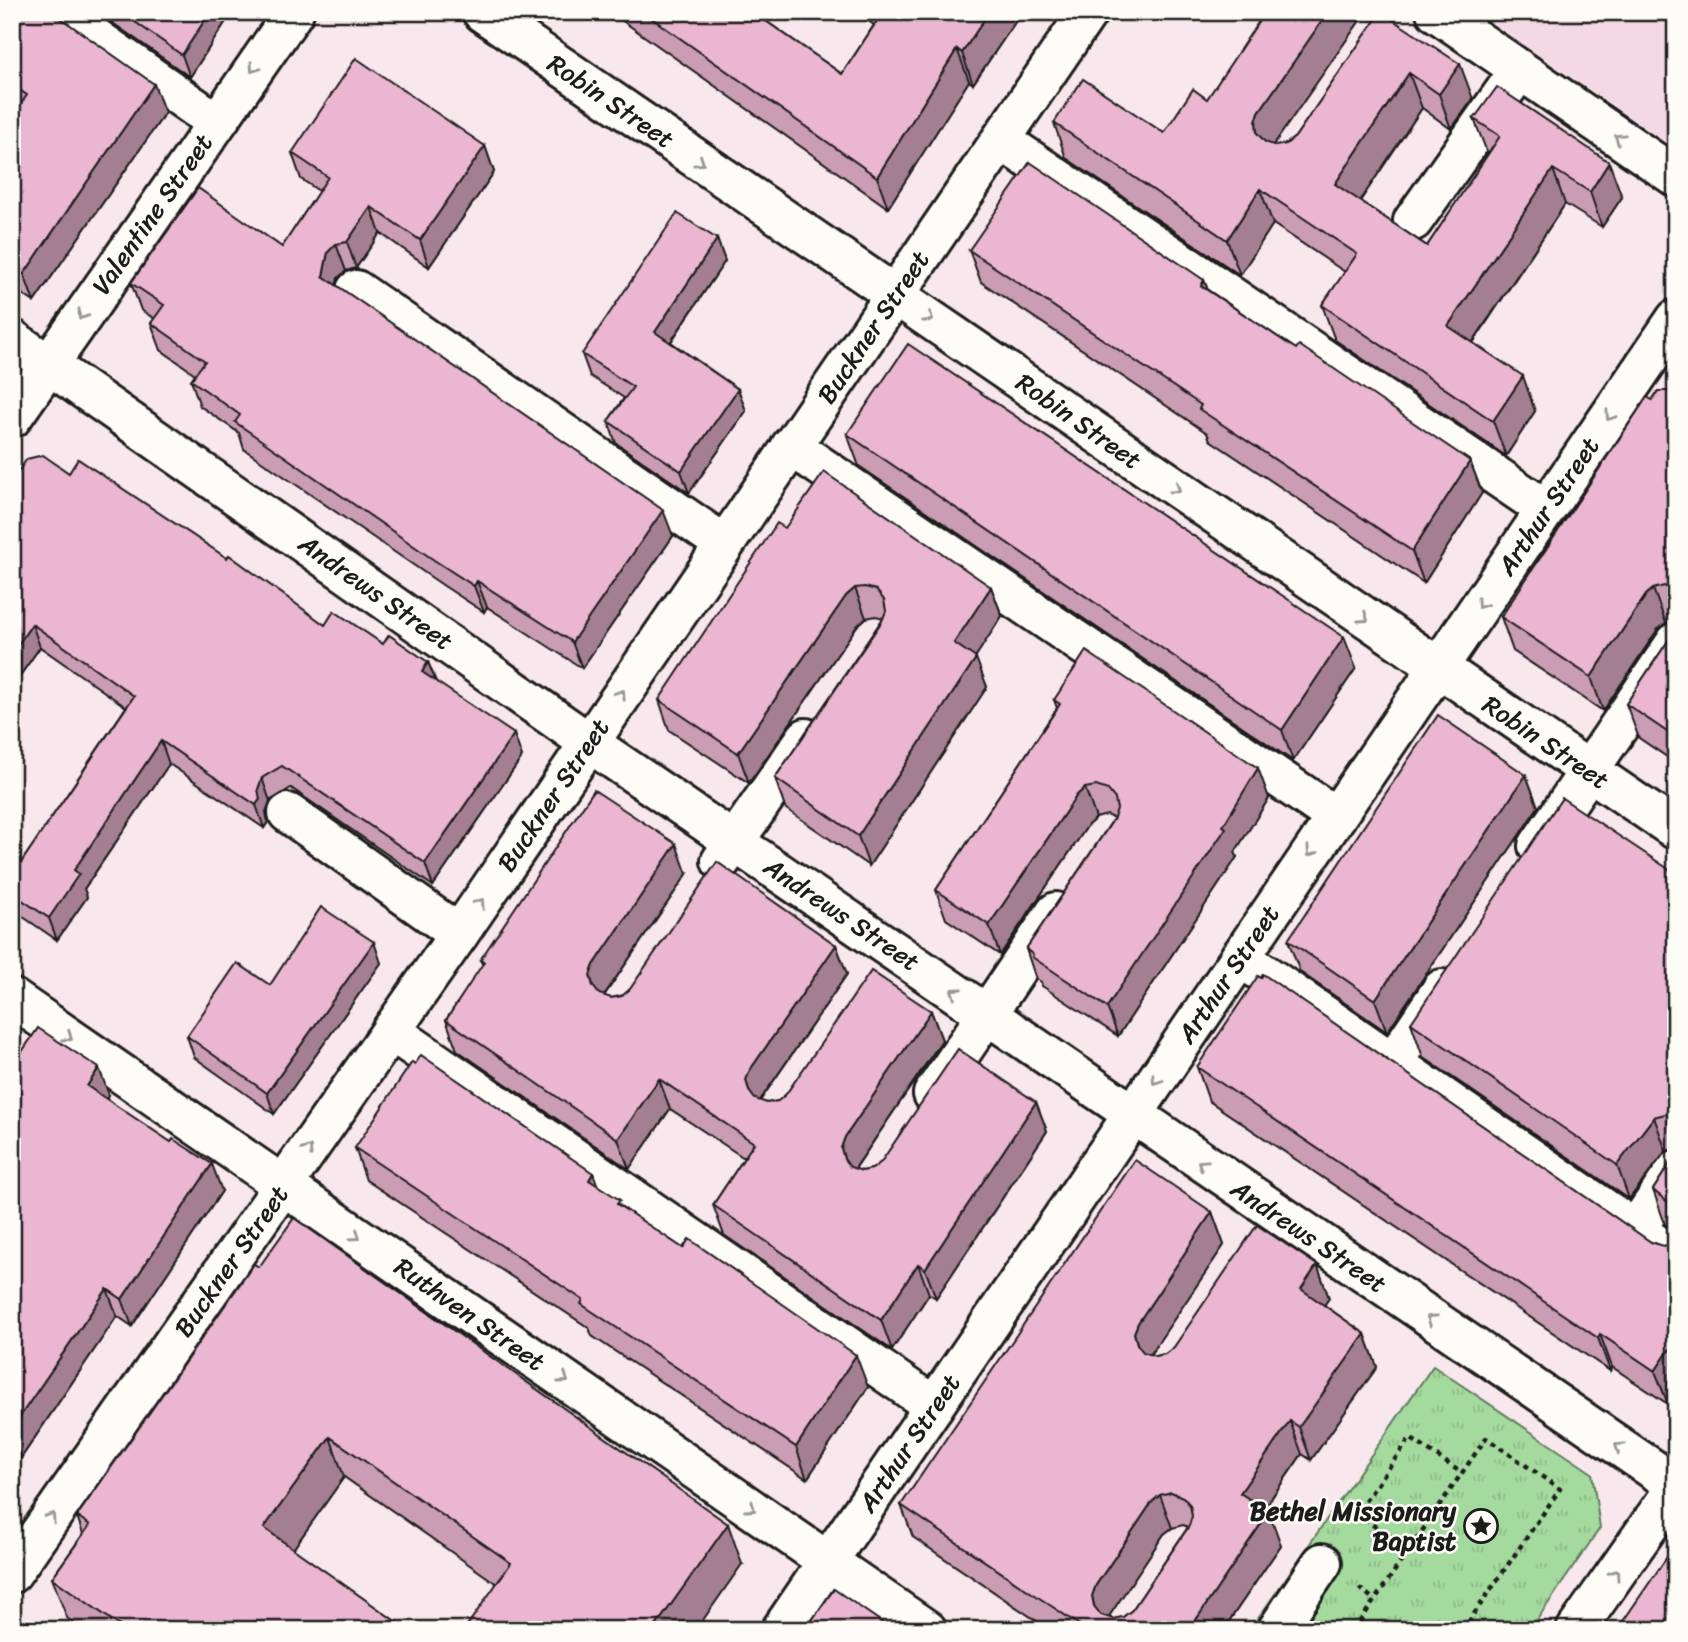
<svg xmlns="http://www.w3.org/2000/svg" width="1688" height="1642" viewBox="0 0 1688 1642" font-family="Sriracha,sans-serif">
<style>
.built{fill:#f4d8e4}
.park{fill:url(#park-tufts);stroke:#607b5d;stroke-width:2}
.lines{fill:none;stroke-linecap:round;stroke-linejoin:round}
.minor-casing{stroke:#1c1c1c;stroke-width:44}
.path{stroke:#1c1c1c;stroke-width:4.5;stroke-dasharray:5 5;stroke-linecap:butt}
.minor{stroke:#fdfcf7;stroke-width:38}
.wall{fill:#ca9db4;stroke:#1c1c1c;stroke-width:2;fill-rule:evenodd}
.shaded-wall{fill:#a47f92;stroke:#1c1c1c;stroke-width:2}
.building{fill:#ebb6d1;stroke:#1c1c1c;stroke-width:2;fill-rule:evenodd}
.oneway{stroke:#989794}
.labels{text-anchor:middle;stroke-width:5;stroke-linejoin:round;paint-order:stroke}
.street-label{font-size:26px;fill:#1c1c1c;stroke:#fdfcf7}
.poi-label{font-size:26px;font-weight:bold;fill:#1c1c1c;stroke:#fdfcf7;text-anchor:end}
</style>
<defs>
<pattern id="park-tufts" width="24" height="20" patternUnits="userSpaceOnUse" patternTransform="scale(1.75)"><rect width="24" height="20" fill="#a4da9e"/><path d="M3 7l-1-3M5 7V3M7 7l1-3M15 17l-1-3M17 17v-4M19 17l1-3" fill="none" stroke="#8dba88"/></pattern>
</defs>
<rect width="100%" height="100%" fill="#f8e7ec"/>
<filter id="ink" filterUnits="userSpaceOnUse"><feTurbulence type="fractalNoise" baseFrequency=".0143" numOctaves="2"/><feDisplacementMap in="SourceGraphic" scale="14" xChannelSelector="R" yChannelSelector="G"/><feConvolveMatrix kernelMatrix="1 2 1 2 8 2 1 2 1" color-interpolation-filters="sRGB"/></filter>
<g filter="url(#ink)">
<polygon class="built" points="1477,12 1676,12 1676,149"/>
<polygon class="park" points="1433,1366 1592,1473 1600,1528 1530,1630 1250,1630"/>
<g class="lines">
<g class="minor-casing">
<g id="minor">
<polyline points="59,12 216,122"/>
<polyline points="482,12 1676,830"/>
<polyline points="1436,12 1676,177"/>
<polyline points="1001,140 1545,509"/>
<polyline points="1413,221 1509,85"/>
<polyline points="356,290 724,544"/>
<polyline points="12,339 588,742 1676,1485"/>
<polyline points="12,418 294,12"/>
<polyline points="791,446 1336,817"/>
<polyline points="288,813 459,934"/>
<polyline points="1538,846 1676,642"/>
<polyline points="721,861 806,738"/>
<polyline points="1240,957 1676,1258"/>
<polyline points="12,998 927,1630"/>
<polyline points="391,1031 934,1406"/>
<polyline points="1393,1062 1442,989"/>
<polyline points="933,1094 1056,912"/>
<polyline points="1635,1230 1676,1170"/>
<polyline points="12,1573 459,934 1088,12"/>
<polyline points="781,1630 1676,319"/>
<polyline points="1277,1630 1322,1563"/>
<polyline points="1576,1630 1676,1487"/>
</g>
</g>
<g class="path">
<polyline points="1410,1549 1356,1514 1410,1438 1462,1473"/>
<polyline points="1359,1588 1375,1600"/>
<polyline points="1354,1630 1486,1438 1560,1489 1463,1630"/>
</g>
<use href="#minor" class="minor"/>
</g>
<g class="wall">
<polygon points="12,12 165,113 34,302 12,287 12,117 17,110 12,107"/>
<polygon points="97,12 232,12 190,77"/>
<polygon points="610,12 757,12 756,14 842,74 874,25 855,12 1022,12 973,84 969,81 888,208"/>
<polygon points="1381,12 1473,99 1451,129 1422,108 1360,201 1427,246 1488,155 1474,119 1622,197 1602,227 1565,204 1473,343 1535,411 1506,456 1335,340 1322,305 1345,272 1273,224 1240,275 1066,158 1054,123 1164,133 1207,99 1361,19 1273,145 1276,146 1286,144 1295,137"/>
<polygon points="485,146 494,172 429,267 380,233 356,268 346,271 338,278 336,285 673,536 582,668 487,607 484,612 444,586 244,449 239,433 200,406 191,380 195,374 161,350 151,323 155,319 141,310 131,283 282,247 319,191 301,179 292,153"/>
<polygon points="717,239 725,261 671,342 738,389 746,411 689,493 616,443 608,421 624,398 590,376 582,354"/>
<polygon points="969,250 1204,280 1208,290 1296,349 1470,461 1482,493 1424,583 1210,440 1207,433 981,282"/>
<polygon points="1676,388 1676,620 1666,623 1658,629 1603,711 1513,651 1501,617 1652,400"/>
<polygon points="847,434 1356,668 1293,761 859,466"/>
<polygon points="69,473 325,625 383,644 428,662 435,681 522,757 433,886 291,788 270,801 266,812 268,822 264,828 169,764 84,889 87,897 57,940 13,910 12,876 126,707 40,647 12,687 12,480"/>
<polygon points="785,528 991,587 1002,616 975,657 987,687 869,866 785,808 775,778 883,618 876,616 866,618 857,626 749,783 669,730 659,700"/>
<polygon points="1676,629 1676,763 1639,738 1626,704"/>
<polygon points="1054,700 1269,798 1235,852 1237,857 1118,1036 1042,986 1041,982 1036,979 1026,949 1114,818 1107,815 1096,818 1088,825 1000,955 946,919 936,890 1057,708"/>
<polygon points="1526,775 1538,807 1387,1032 1300,972 1288,940"/>
<polygon points="687,874 604,996 611,998 836,945 847,974 760,1101 767,1103 778,1101 931,1011 942,1040 855,1169 862,1171 872,1169 1036,1102 1047,1131 936,1298 929,1294 892,1350 724,1235 713,1205 744,1158 670,1109 629,1169 457,1050 446,1020 483,965 480,960"/>
<polygon points="1676,874 1676,1148 1666,1151 1629,1199 1423,1057 1411,1023"/>
<polygon points="381,963 274,1114 194,1057 187,1036 270,985"/>
<polygon points="12,1055 17,1059 109,1095 106,1099 222,1191 132,1326 117,1316 21,1458 12,1452"/>
<polygon points="1197,1067 1651,1242 1663,1246 1674,1244 1676,1242 1676,1392 1668,1404 1612,1367 1610,1371 1209,1101"/>
<polygon points="355,1148 593,1173 597,1186 622,1207 868,1387 807,1479 592,1336 589,1328 366,1180"/>
<polygon points="1676,1154 1676,1233 1665,1224 1653,1190"/>
<path d="M1212,1212L1224,1245L1150,1354L1155,1356L1165,1354L1317,1265L1329,1298L1324,1305L1365,1334L1377,1367L1311,1460L1302,1454L1264,1509L1281,1545L1223,1630H1050L913,1537L901,1505ZM1183,1525L1188,1527L1132,1610L1123,1617L1113,1619L1108,1617L1164,1534L1172,1528Z"/>
<polygon points="254,1264 742,1564 497,1584 344,1477 293,1549 408,1630 83,1630 67,1618 52,1578 83,1534 77,1516"/>
</g>
<g class="shaded-wall">
<polygon points="210,12 232,12 190,77 182,55"/>
<polygon points="989,12 1022,12 973,84 962,53"/>
<polygon points="1328,12 1358,12 1361,19 1272,147 1268,157 1257,133 1256,122 1259,112"/>
<polygon points="957,49 969,81 888,208 877,177"/>
<polygon points="1460,64 1473,99 1451,129 1439,94"/>
<polygon points="1409,73 1422,108 1348,219 1335,184"/>
<polygon points="154,84 165,113 34,302 24,274"/>
<polygon points="485,146 494,172 429,267 420,240"/>
<polygon points="1609,162 1622,197 1602,227 1590,192"/>
<polygon points="1553,169 1565,204 1460,361 1448,326"/>
<polygon points="1260,189 1273,224 1240,275 1227,240"/>
<polygon points="371,207 380,233 356,268 347,242"/>
<polygon points="717,239 725,261 663,353 655,332"/>
<polygon points="336,244 346,271 338,278 333,302 323,276 328,252"/>
<polygon points="1204,280 1216,312 1201,286"/>
<polygon points="1523,376 1535,411 1506,456 1493,421"/>
<polygon points="738,389 746,411 689,493 681,471"/>
<polygon points="1470,461 1482,493 1424,583 1412,551"/>
<polygon points="663,510 673,536 582,668 572,642"/>
<polygon points="477,581 487,607 484,612 474,586"/>
<polygon points="991,587 1002,616 965,673 954,643"/>
<polygon points="855,588 866,618 857,626 749,783 738,753 846,596"/>
<polygon points="1653,589 1666,623 1658,629 1603,711 1591,677 1646,595"/>
<polygon points="32,624 40,647 12,687 12,653"/>
<polygon points="1344,637 1356,668 1293,761 1282,730"/>
<polygon points="976,658 987,687 869,866 858,836"/>
<polygon points="428,662 437,684 422,672"/>
<polygon points="514,734 522,757 433,886 425,863"/>
<polygon points="161,741 169,764 84,889 87,897 57,940 49,918 74,870"/>
<polygon points="1258,768 1269,798 1235,852 1237,857 1118,1036 1107,1007"/>
<polygon points="1526,775 1538,807 1387,1032 1375,1000"/>
<polygon points="262,778 270,801 266,812 268,822 264,828 256,805 258,789"/>
<polygon points="1085,788 1096,818 1088,825 1000,955 989,925 1077,795"/>
<polygon points="676,844 687,874 605,994 601,1005 593,986 590,975 594,965"/>
<polygon points="374,942 381,963 274,1114 267,1093"/>
<polygon points="836,945 847,974 761,1099 757,1110 749,1091 746,1080 750,1070"/>
<polygon points="931,1011 942,1040 856,1167 852,1178 844,1159 841,1148 845,1137"/>
<polygon points="99,1068 109,1095 97,1113 87,1086"/>
<polygon points="659,1079 670,1109 629,1169 618,1139"/>
<polygon points="1036,1102 1047,1131 936,1298 925,1269"/>
<polygon points="1654,1117 1666,1151 1629,1199 1617,1165"/>
<polygon points="212,1164 222,1191 132,1326 122,1299"/>
<polygon points="593,1173 605,1205 589,1180"/>
<polygon points="1212,1212 1224,1245 1150,1355 1146,1366 1137,1344 1134,1333 1138,1323"/>
<polygon points="918,1264 929,1294 892,1350 881,1320"/>
<polygon points="1317,1265 1329,1298 1313,1322 1301,1289"/>
<polygon points="107,1289 117,1316 21,1458 12,1435 12,1428"/>
<polygon points="1365,1334 1377,1367 1311,1460 1299,1427"/>
<polygon points="1600,1334 1612,1367 1610,1371 1598,1338"/>
<polygon points="1676,1340 1676,1392 1668,1404 1655,1371"/>
<polygon points="856,1355 868,1387 807,1479 796,1447"/>
<polygon points="1290,1421 1302,1454 1252,1526 1240,1493"/>
<polygon points="330,1437 344,1477 279,1569 264,1528"/>
<polygon points="1160,1495 1172,1528 1164,1534 1108,1618 1104,1630 1094,1606 1092,1596 1096,1585 1152,1502"/>
<polygon points="1269,1512 1281,1545 1223,1630 1189,1630"/>
<polygon points="728,1524 742,1564 696,1630 653,1630"/>
</g>
<g class="building">
<polygon points="12,12 52,12 154,84 24,274 12,266 12,117 27,95 12,85"/>
<polygon points="121,12 210,12 182,55"/>
<polygon points="643,12 753,12 842,74 883,12 989,12 962,53 957,49 877,177"/>
<polygon points="1265,12 1328,12 1259,112 1256,122 1257,133 1265,142 1276,146 1286,144 1295,137 1381,12 1460,64 1439,94 1409,73 1335,184 1427,246 1500,136 1474,119 1497,87 1609,162 1590,192 1553,169 1448,326 1523,376 1493,421 1322,305 1357,254 1260,189 1227,240 1054,123 1083,79 1164,133 1193,89 1207,99"/>
<polygon points="356,58 485,146 420,240 371,207 347,242 336,244 328,252 323,276 663,510 572,642 477,581 474,586 434,560 235,422 240,415 191,380 205,361 151,323 164,305 131,283 198,188 282,247 328,177 292,153"/>
<polygon points="1030,162 1204,280 1201,286 1296,349 1299,345 1470,461 1412,551 1199,409 1201,405 969,250"/>
<polygon points="677,213 717,239 655,332 738,389 681,471 608,421 633,387 582,354"/>
<polygon points="908,344 1344,637 1282,730 847,434"/>
<polygon points="1676,388 1676,590 1664,586 1653,589 1646,595 1591,677 1501,617 1647,397 1652,400 1658,391 1672,391"/>
<polygon points="43,455 69,473 78,459 227,558 229,555 325,625 334,611 383,644 389,635 428,662 422,672 514,734 425,863 282,766 262,778 258,789 260,799 256,805 161,741 74,870 79,874 49,918 12,893 12,876 134,696 32,624 12,653 12,480 27,459"/>
<polygon points="824,472 991,587 954,643 976,658 858,836 775,778 882,621 886,611 884,600 876,590 865,587 855,588 846,596 738,753 659,700 777,523 785,528"/>
<polygon points="1676,629 1676,738 1626,704"/>
<polygon points="1086,651 1258,768 1223,826 1226,828 1107,1007 1032,957 1033,955 1026,949 1113,820 1117,809 1115,799 1108,790 1096,786 1085,788 1077,795 989,925 936,890 1060,704 1054,700"/>
<polygon points="1438,715 1526,775 1375,1000 1288,940"/>
<polygon points="594,790 676,844 594,965 590,975 593,986 599,994 611,998 622,996 630,989 717,862 836,945 750,1070 746,1080 749,1091 755,1099 767,1103 778,1101 786,1094 871,971 931,1011 845,1137 841,1148 844,1159 850,1167 862,1171 872,1169 881,1162 958,1049 1036,1102 925,1269 918,1264 881,1320 713,1205 754,1143 659,1079 618,1139 446,1020 484,962 480,960"/>
<polygon points="1562,798 1676,874 1676,1118 1665,1114 1654,1117 1617,1165 1411,1023"/>
<polygon points="321,907 374,942 267,1093 187,1036 237,963 270,985"/>
<polygon points="1263,974 1651,1242 1663,1246 1674,1244 1676,1242 1676,1340 1655,1371 1600,1334 1598,1338 1197,1067 1258,976 1261,978"/>
<polygon points="38,1028 99,1068 87,1086 171,1142 173,1139 212,1164 122,1299 107,1289 12,1428 12,1055 17,1059"/>
<polygon points="421,1055 593,1173 589,1180 620,1200 617,1204 683,1248 689,1239 856,1355 796,1447 581,1304 583,1300 355,1148 412,1062 415,1064"/>
<polygon points="1676,1154 1676,1209 1653,1190"/>
<path d="M1135,1160L1212,1212L1138,1323L1134,1333L1137,1344L1143,1352L1155,1356L1165,1354L1174,1347L1257,1225L1317,1265L1301,1289L1365,1334L1299,1427L1290,1421L1240,1493L1269,1512L1189,1630H1087L901,1505ZM1171,1492L1183,1497L1190,1505L1192,1516L1189,1526L1132,1610L1123,1617L1113,1619L1101,1615L1094,1606L1092,1596L1096,1585L1152,1502L1160,1495Z"/>
<polygon points="294,1218 728,1524 653,1630 464,1630 511,1563 330,1437 264,1528 408,1630 126,1630 52,1578 90,1525 77,1516 254,1264 259,1267"/>
<polygon points="1676,1544 1676,1630 1617,1630"/>
<polygon points="834,1589 893,1630 805,1630"/>
</g>
<defs><path id="oneway-chevron" d="M-2-3.5L2.5 0L-2 3.5" fill="none" stroke-width="1.6" stroke-linecap="round" stroke-linejoin="round" transform="scale(1.75)"/></defs>
<g class="oneway">
<use href="#oneway-chevron" transform="translate(254 68) rotate(125)"/>
<use href="#oneway-chevron" transform="translate(1619 138) rotate(-146)"/>
<use href="#oneway-chevron" transform="translate(700 162) rotate(34)"/>
<use href="#oneway-chevron" transform="translate(82 315) rotate(125)"/>
<use href="#oneway-chevron" transform="translate(929 318) rotate(35)"/>
<use href="#oneway-chevron" transform="translate(1610 416) rotate(124)"/>
<use href="#oneway-chevron" transform="translate(1176 489) rotate(35)"/>
<use href="#oneway-chevron" transform="translate(1481 604) rotate(124)"/>
<use href="#oneway-chevron" transform="translate(1364 618) rotate(35)"/>
<use href="#oneway-chevron" transform="translate(621 694) rotate(-56)"/>
<use href="#oneway-chevron" transform="translate(1311 852) rotate(124)"/>
<use href="#oneway-chevron" transform="translate(480 903) rotate(-56)"/>
<use href="#oneway-chevron" transform="translate(955 992) rotate(-145)"/>
<use href="#oneway-chevron" transform="translate(68 1037) rotate(35)"/>
<use href="#oneway-chevron" transform="translate(1156 1080) rotate(124)"/>
<use href="#oneway-chevron" transform="translate(308 1150) rotate(-55)"/>
<use href="#oneway-chevron" transform="translate(1202 1164) rotate(-146)"/>
<use href="#oneway-chevron" transform="translate(356 1236) rotate(35)"/>
<use href="#oneway-chevron" transform="translate(1431 1319) rotate(-146)"/>
<use href="#oneway-chevron" transform="translate(564 1379) rotate(35)"/>
<use href="#oneway-chevron" transform="translate(1619 1447) rotate(-146)"/>
<use href="#oneway-chevron" transform="translate(751 1508) rotate(35)"/>
<use href="#oneway-chevron" transform="translate(51 1517) rotate(-55)"/>
<use href="#oneway-chevron" transform="translate(1615 1574) rotate(-55)"/>
</g>
</g>
<defs>
<g id="sight-ring" transform="scale(1.75)"><circle r="9.5" fill="#fdfcf7" stroke="#1c1c1c" stroke-width="1.5"/><path d="M0-6L1.8-2.2L6-1.7L2.9 1.2L3.7 5.4L0 3.3L-3.7 5.4L-2.9 1.2L-6-1.7L-1.8-2.2Z" fill="#1c1c1c"/></g>
</defs>
<g fill-rule="evenodd">
<use href="#sight-ring" x="1481" y="1526"/>
</g>
<g class="labels">
<g class="street-label">
<text transform="translate(611 101) rotate(34)" y="9">Robin Street</text>
<text transform="translate(152 214) rotate(-55)" y="9">Valentine Street</text>
<text transform="translate(873 327) rotate(-56)" y="9">Buckner Street</text>
<text transform="translate(1079 421) rotate(35)" y="9">Robin Street</text>
<text transform="translate(1548 506) rotate(-56)" y="9">Arthur Street</text>
<text transform="translate(376 592) rotate(35)" y="9">Andrews Street</text>
<text transform="translate(1546 742) rotate(34)" y="9">Robin Street</text>
<text transform="translate(553 795) rotate(-56)" y="9">Buckner Street</text>
<text transform="translate(842 914) rotate(34)" y="9">Andrews Street</text>
<text transform="translate(1228 974) rotate(-56)" y="9">Arthur Street</text>
<text transform="translate(1309 1236) rotate(34)" y="9">Andrews Street</text>
<text transform="translate(231 1261) rotate(-55)" y="9">Buckner Street</text>
<text transform="translate(470 1314) rotate(35)" y="9">Ruthven Street</text>
<text transform="translate(909 1443) rotate(-56)" y="9">Arthur Street</text>
</g>
<g class="poi-label">
<text x="1456" y="1520">Bethel Missionary<tspan x="1456" dy="30">Baptist</tspan></text>
</g>
</g>
<rect width="1688" height="1642" fill="none" stroke="#fdfcf7" stroke-width="42"/>
<rect x="21" y="21" width="1646" height="1600" fill="none" stroke="#1c1c1c" stroke-width="2.5" filter="url(#ink)"/>
</svg>
